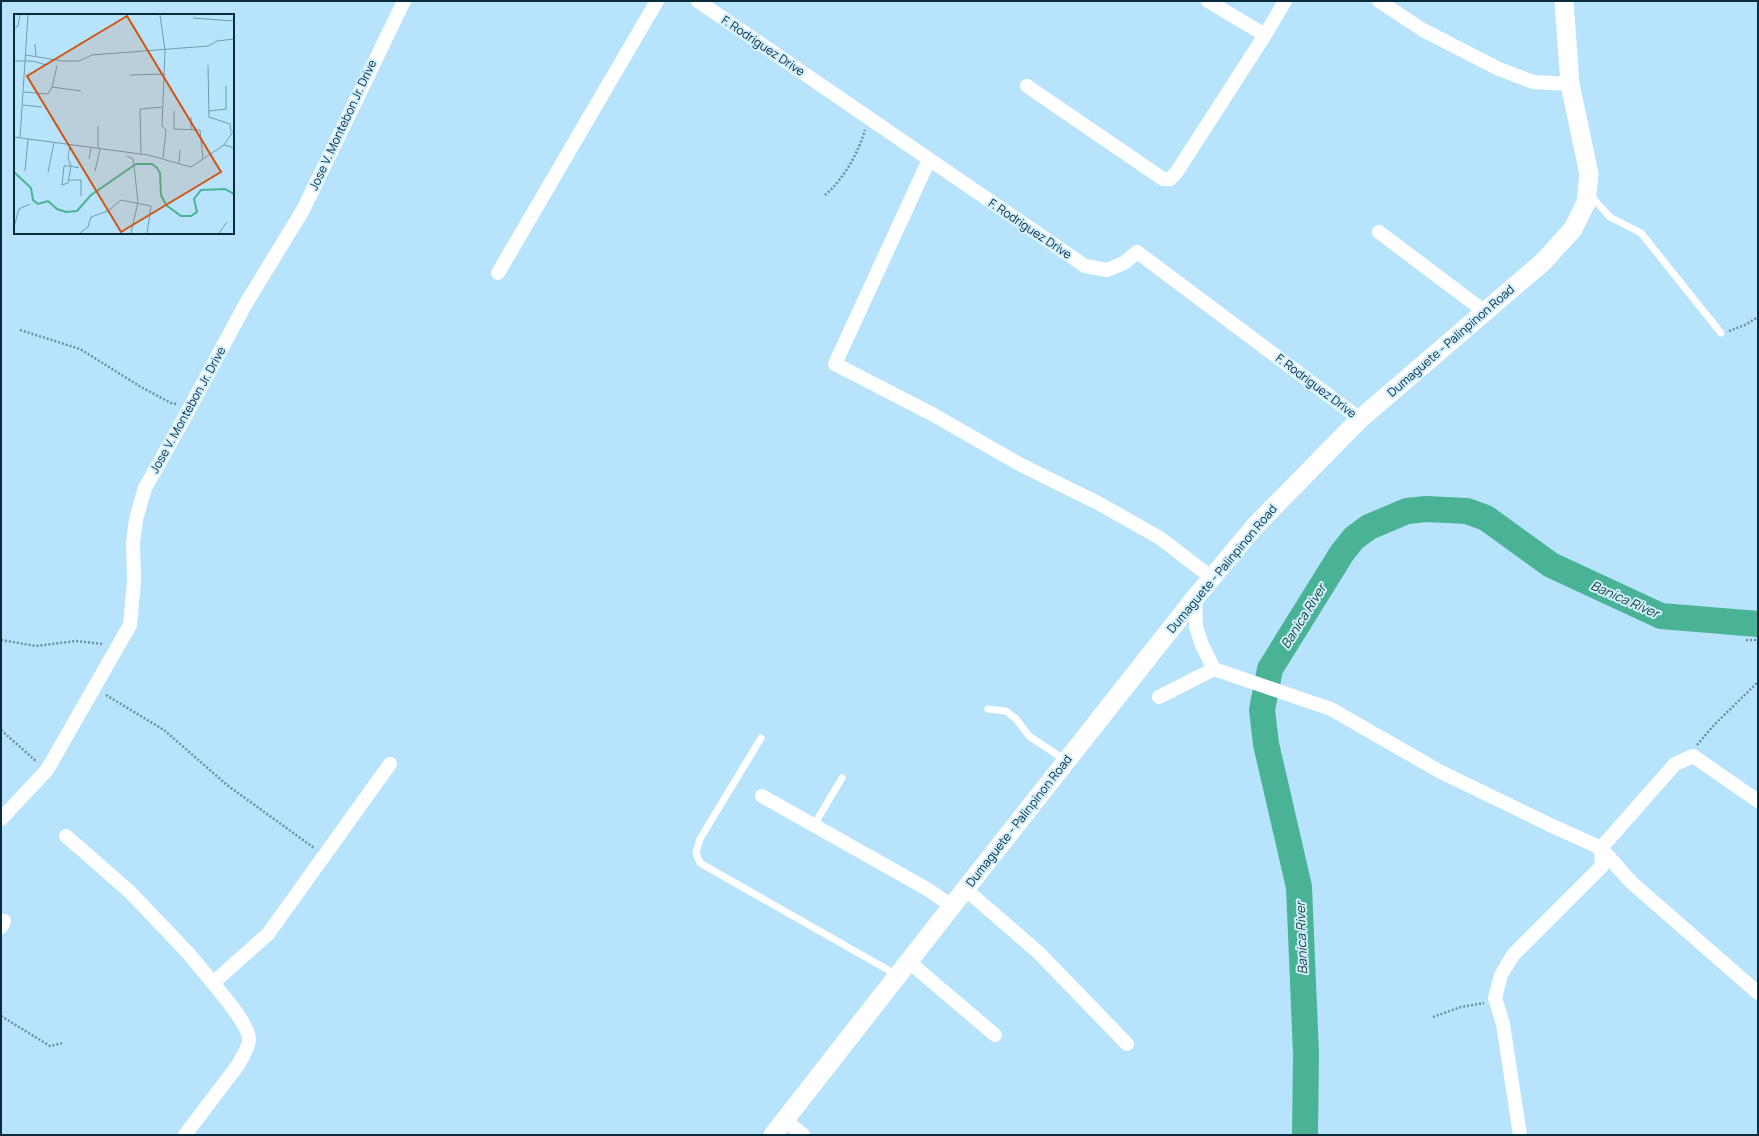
<svg xmlns="http://www.w3.org/2000/svg" width="1759" height="1136" viewBox="0 0 1759 1136" font-family="Manrope,sans-serif">
<style>
.lines{fill:none;stroke-linecap:round;stroke-linejoin:round}
.river{stroke:#4ab396;stroke-width:26}
.path{stroke:#6890a4;stroke-width:2.5;stroke-dasharray:2 2;stroke-linecap:butt}
.lane{stroke:#fff;stroke-width:7}
.street{stroke:#fff;stroke-width:14}
.secondary{stroke:#fff;stroke-width:19}
.labels{text-anchor:middle;stroke-width:4;stroke-linejoin:round;paint-order:stroke}
.street-label{font-size:12px;fill:#092b3a;stroke:#d1efff}
.water-label{font-size:13px;font-style:italic;fill:#0d3c30;stroke:#d1efff}
.inset-river{fill:none;stroke:#4ab396;stroke-width:2}
.inset-road{fill:none;stroke:#719aae;stroke-width:1}
.view{fill:#d25411;fill-opacity:0.15;stroke:#d25411;stroke-width:2}
.inset-edge{fill:none;stroke:#092b3a;stroke-width:2}
</style>
<rect width="100%" height="100%" fill="#b7e4fc"/>
<g class="lines">
<polyline class="river" points="1305,1135 1306,1054 1299,887 1266,744 1262,710 1270,669 1342,553 1354,538 1369,527 1407,511 1426,509 1467,511 1486,518 1551,565 1661,616 1758,624"/>
<g class="path">
<path d="M825,195C844,179 858,153 865,130"/>
<polyline points="20,330 80,349 141,387 171,403 176,404"/>
<polyline points="1729,331 1745,325 1758,317"/>
<polyline points="1,640 36,646 76,641 103,644"/>
<polyline points="1746,640 1758,640"/>
<polyline points="106,695 164,730 227,785 314,848"/>
<polyline points="1,730 37,762"/>
<polyline points="1697,745 1714,725 1758,682"/>
<polyline points="1,1016 50,1046 63,1043"/>
<polyline points="1433,1017 1461,1007 1484,1003"/>
</g>
<g class="lane">
<polyline points="1590,195 1610,217 1641,233 1721,333"/>
<polyline points="988,709 1006,711 1016,719 1029,736 1065,760"/>
<polyline points="761,738 700,839 696,853 700,863 897,975"/>
<polyline points="814,825 842,778"/>
</g>
<g class="street">
<polyline points="698,1 1085,266 1107,270 1124,263 1137,252 1360,419"/>
<polyline points="1208,1 1265,35"/>
<polyline points="1379,1 1423,30 1499,69 1533,82 1570,84"/>
<polyline points="1027,86 1163,179 1170,179 1176,173 1265,35 1285,1"/>
<polyline points="929,160 835,364 932,414 1021,465 1098,503 1160,538 1212,578"/>
<polyline points="1379,232 1485,312"/>
<polyline points="498,273 657,1"/>
<polyline points="1195,598 1196,627 1202,645 1214,669"/>
<polyline points="1159,697 1214,669 1331,709 1439,771 1548,824 1601,848 1631,882 1758,993"/>
<polyline points="762,796 927,889 952,906"/>
<polyline points="1,819 47,770 130,625 134,581 133,543 136,519 145,488 181,424 245,305 303,210 404,1"/>
<polyline points="66,836 130,892 189,954 213,983"/>
<polyline points="965,889 1039,953 1127,1044"/>
<polyline points="1,927 4,921"/>
<polyline points="908,961 995,1035"/>
<polyline points="785,1120 803,1135"/>
<path d="M185,1135L238,1065C242,1057 249,1048 249,1039C248,1023 223,996 213,983L268,934L390,764"/>
<polyline points="1520,1135 1503,1024 1495,998 1501,975 1513,955 1602,866 1601,848 1675,764 1693,756 1758,801"/>
</g>
<polyline class="secondary" points="773,1135 952,906 1195,598 1255,526 1360,419 1543,262 1573,229 1586,203 1589,174 1570,84 1564,1"/>
</g>
<g class="labels">
<g class="street-label">
<text transform="translate(763 46) rotate(34)" y="4">F. Rodriguez Drive</text>
<text transform="translate(343 125) rotate(-65)" y="4">Jose V. Montebon Jr. Drive</text>
<text transform="translate(1030 229) rotate(34)" y="4">F. Rodriguez Drive</text>
<text transform="translate(1451 341) rotate(-41)" y="4">Dumaguete - Palinpinon Road</text>
<text transform="translate(1316 386) rotate(37)" y="4">F. Rodriguez Drive</text>
<text transform="translate(188 410) rotate(-61)" y="4">Jose V. Montebon Jr. Drive</text>
<text transform="translate(1222 569) rotate(-50)" y="4">Dumaguete - Palinpinon Road</text>
<text transform="translate(1019 821) rotate(-52)" y="4">Dumaguete - Palinpinon Road</text>
</g>
<g class="water-label">
<text transform="translate(1625 599) rotate(24)" y="5">Banica River</text>
<text transform="translate(1303 616) rotate(-58)" y="5">Banica River</text>
<text transform="translate(1301 938) rotate(-92)" y="5">Banica River</text>
</g>
</g>
<g transform="translate(14 14)">
<rect width="220" height="220" fill="#b7e4fc"/>
<path class="inset-river" d="M0,158L17,174L19,186L24,190L34,187L43,195L52,198L63,197L77,181L122,150H138L143,154L146,159L147,181L152,191L167,202H177L183,198L180,185L187,176L211,175L220,180"/>
<path class="inset-road" d="M146,1L151,36L148,112L152,116L149,144M179,4L220,7M0,14L4,12L6,1M21,30L22,42M12,41L48,47H65L78,41L194,32L203,27L220,25M0,47H19L32,51M194,51L195,103L216,110L217,118M116,61L151,60M38,73L43,52M10,78L34,80L38,73L67,77M9,91L28,93M160,97V115L186,116L189,145M195,97L212,95V72M177,103V116M84,112V134M0,123L134,141L177,153L210,131L220,134M6,124L14,1M56,131L54,144L57,152L54,169L48,171L50,152H57L64,154V152M210,131L220,116M127,140L126,95L149,93M113,142L119,145L120,152L124,188L117,219M75,145L77,133M165,149L166,136M11,157L14,125M81,157L86,135M34,158L40,129M55,166H67V182M0,213L5,195L16,190M66,219L74,213L77,203L94,197L107,186L137,192L133,219M205,219L213,208"/>
<path class="view" d="M113,2L207,158L107,218L13,62Z"/>
<rect width="220" height="220" class="inset-edge"/>
</g>
<rect width="1759" height="1136" fill="none" stroke="#092b3a" stroke-width="4"/>
</svg>
